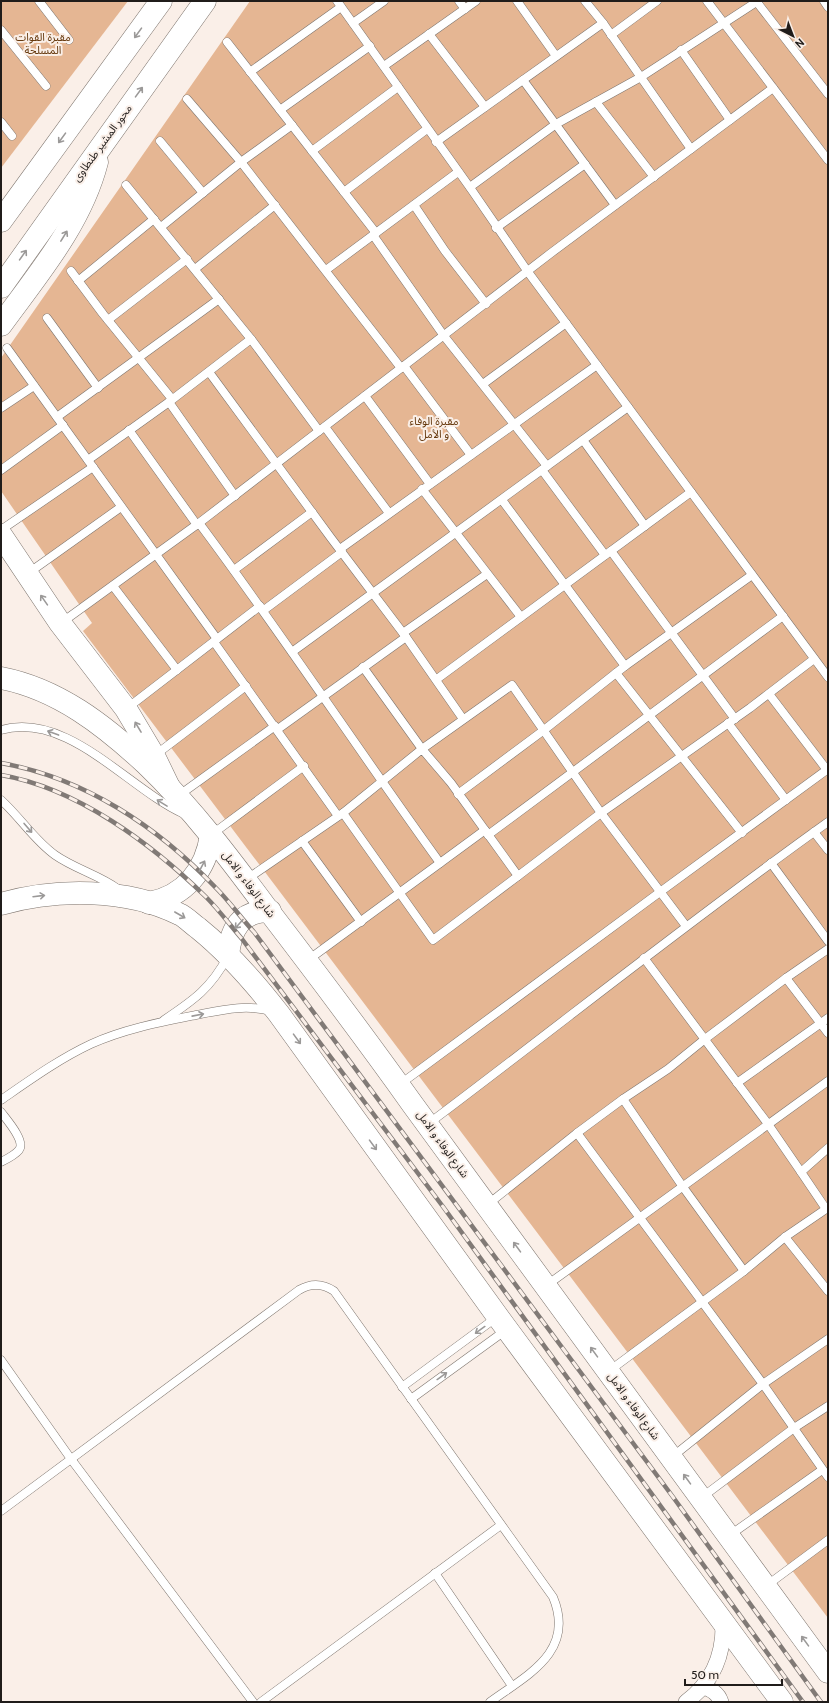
<svg xmlns="http://www.w3.org/2000/svg" width="829" height="1703" viewBox="0 0 829 1703" font-family="Cabin,'Noto Sans Arabic',sans-serif">
<style>
.green{fill:#e5b693}
.lines{fill:none;stroke-linecap:round;stroke-linejoin:round}
.lane-casing{stroke:#7e756e;stroke-width:9}
.street-casing{stroke:#7e756e;stroke-width:16}
.primary-casing{stroke:#7e756e;stroke-width:23}
.highway-casing{stroke:#7e756e;stroke-width:23}
.lane{stroke:#fff;stroke-width:8}
.street{stroke:#fff;stroke-width:15}
.primary{stroke:#fff;stroke-width:22}
.highway{stroke:#fff;stroke-width:22}
.rail-casing{stroke:#817a76;stroke-width:4.5}
.rail{stroke:#faefe8;stroke-width:3;stroke-dasharray:9;stroke-linecap:butt}
.oneway{stroke:#9b9998}
.labels{text-anchor:middle;stroke-width:4;stroke-linejoin:round;paint-order:stroke}
.park-label{font-size:11px;fill:#66390e;stroke:#faefe8}
.street-label{font-size:11px;fill:#201c1a;stroke:#faefe8}
</style>
<rect width="100%" height="100%" fill="#faefe8"/>
<g class="green">
<polygon points="1,1 128,1 1,168"/>
<polygon points="250,1 828,1 828,1618 83,631 92,623 1,491 1,358"/>
</g>
<g class="lines">
<g class="lane-casing">
<g id="lane">
<polyline points="39,1 69,40"/>
<polyline points="337,1 471,189 528,272 828,677"/>
<polyline points="459,1 465,9"/>
<polyline points="517,1 556,56"/>
<polyline points="707,1 828,160"/>
<polyline points="756,1 828,94"/>
<polyline points="824,1 828,7"/>
<polyline points="353,23 384,1"/>
<polyline points="603,23 691,149"/>
<polyline points="1,30 46,86"/>
<polyline points="429,34 485,107"/>
<polyline points="611,35 657,1"/>
<polyline points="227,42 376,233"/>
<polyline points="681,50 730,120"/>
<polyline points="384,66 476,1"/>
<polyline points="250,72 341,7"/>
<polyline points="523,80 615,205"/>
<polyline points="187,99 241,162 292,125"/>
<polyline points="596,102 654,177"/>
<polyline points="280,110 370,46"/>
<polyline points="1,122 12,136"/>
<polyline points="160,141 203,193"/>
<polyline points="436,142 603,23 585,1"/>
<polyline points="312,151 398,87"/>
<polyline points="126,185 251,339 319,431"/>
<polyline points="470,187 556,124 641,77 758,1"/>
<polyline points="344,192 427,129"/>
<polyline points="414,205 445,251 486,304"/>
<polyline points="161,227 241,162 401,368"/>
<polyline points="496,228 585,164"/>
<polyline points="373,235 444,336 547,466"/>
<polyline points="195,269 275,205"/>
<polyline points="326,270 458,172"/>
<polyline points="71,271 103,314 172,399"/>
<polyline points="78,281 154,219"/>
<polyline points="47,318 98,388"/>
<polyline points="108,320 187,259"/>
<polyline points="7,348 217,639"/>
<polyline points="404,366 471,455"/>
<polyline points="209,372 331,538 406,637 463,719"/>
<polyline points="483,384 566,323"/>
<polyline points="365,396 430,484"/>
<polyline points="169,402 235,496"/>
<polyline points="1,408 34,386"/>
<polyline points="57,417 219,299"/>
<polyline points="325,427 389,513"/>
<polyline points="129,430 197,525"/>
<polyline points="583,440 645,526"/>
<polyline points="88,460 169,402 251,339"/>
<polyline points="1,470 63,425"/>
<polyline points="542,470 605,555"/>
<polyline points="422,489 521,617"/>
<polyline points="502,500 625,666 616,673 742,833"/>
<path d="M199,523C282,634 359,751 440,863"/>
<polyline points="1,530 93,467"/>
<polyline points="340,549 597,365"/>
<polyline points="611,551 735,719"/>
<polyline points="234,570 312,512"/>
<polyline points="27,574 121,507"/>
<polyline points="113,586 177,670"/>
<polyline points="264,610 342,552"/>
<polyline points="61,623 199,523 551,253 773,88"/>
<polyline points="403,633 487,574"/>
<polyline points="214,642 338,816"/>
<polyline points="292,652 628,407"/>
<polyline points="625,666 752,575"/>
<polyline points="363,667 422,749 512,685 601,813 750,708 814,659"/>
<polyline points="437,679 691,492"/>
<polyline points="769,694 827,770"/>
<polyline points="126,709 260,606"/>
<polyline points="728,723 786,800"/>
<polyline points="278,729 406,637"/>
<path d="M1,730C68,711 128,789 184,814"/>
<polyline points="154,756 246,686"/>
<polyline points="458,794 544,730 616,673"/>
<polyline points="178,796 275,726"/>
<path d="M1,800C20,817 34,840 55,855C75,869 99,875 118,889"/>
<polyline points="343,813 433,940 518,876"/>
<polyline points="814,832 828,850"/>
<polyline points="211,835 304,766"/>
<polyline points="488,835 783,616"/>
<polyline points="302,841 361,922"/>
<polyline points="771,863 828,941"/>
<polyline points="247,879 343,813 422,749 451,783 518,876 601,813 686,926"/>
<polyline points="644,958 768,1124 801,1172 828,1148"/>
<polyline points="308,960 485,830"/>
<polyline points="786,978 828,1033"/>
<path d="M164,1020C194,1000 211,988 228,956"/>
<polyline points="737,1083 828,1018"/>
<polyline points="399,1085 660,892 828,769"/>
<polyline points="623,1099 683,1187 744,1271"/>
<path d="M1,1100C30,1080 59,1059 91,1044C124,1029 161,1022 196,1015C222,1010 245,1004 271,1011"/>
<path d="M1,1112C6,1119 26,1141 19,1150C15,1155 7,1159 1,1162"/>
<path d="M428,1124C561,1024 692,919 828,822"/>
<polyline points="577,1133 763,1384 828,1477"/>
<polyline points="487,1205 577,1133 623,1099 668,1069 705,1039 786,978 828,949"/>
<polyline points="785,1237 828,1291"/>
<polyline points="547,1285 828,1081"/>
<polyline points="1,1360 71,1459 253,1702"/>
<polyline points="609,1371 744,1271 785,1237 826,1209 801,1172"/>
<polyline points="402,1387 497,1317"/>
<polyline points="411,1399 506,1330"/>
<polyline points="672,1457 763,1384 828,1339"/>
<polyline points="701,1498 794,1428 828,1406"/>
<path d="M1,1511L299,1290C311,1283 322,1283 334,1291L553,1597C576,1652 527,1675 490,1702"/>
<polyline points="730,1535 822,1470"/>
<polyline points="435,1573 512,1686"/>
<polyline points="766,1586 828,1540"/>
<polyline points="261,1702 501,1525"/>
</g>
</g>
<g class="street-casing">
<g id="street">
<path d="M703,1687C712,1690 718,1693 721,1702"/>
<path d="M686,1702C713,1682 724,1654 723,1622"/>
</g>
</g>
<g class="primary-casing">
<g id="primary">
<path d="M1,678C58,689 104,725 146,764C192,808 230,859 268,910C317,974 366,1039 413,1105C552,1294 690,1483 828,1672"/>
<path d="M149,903C185,896 206,870 211,835"/>
<path d="M1,904C56,888 127,888 179,914C186,917 192,924 198,928C229,953 255,983 279,1014L498,1317L782,1702"/>
<path d="M228,955C231,929 240,911 270,911"/>
</g>
</g>
<g class="highway-casing">
<g id="highway">
<polyline points="1,221 161,1"/>
<polyline points="1,287 205,1"/>
<path d="M1,325C38,274 81,224 97,162"/>
<polyline points="1,535 60,623 126,709 154,756 169,787"/>
</g>
</g>
<use href="#lane" class="lane"/>
<use href="#street" class="street"/>
<use href="#primary" class="primary"/>
<use href="#highway" class="highway"/>
<g class="rail-casing">
<g id="rail">
<path d="M1,763C85,778 158,827 216,888C230,902 241,918 254,932L673,1497L821,1702"/>
<path d="M1,775C77,788 152,844 206,897C219,910 230,925 242,939L444,1208L803,1702"/>
</g>
</g>
<use href="#rail" class="rail"/>
</g>
<defs><path id="oneway-shaft" d="M-6 0H5M1.5-3L5.5 0L1.5 3" fill="none" stroke-width="1.6" stroke-linecap="round" stroke-linejoin="round"/></defs>
<g class="oneway">
<use href="#oneway-shaft" transform="translate(138 33) rotate(126)"/>
<use href="#oneway-shaft" transform="translate(139 92) rotate(-54)"/>
<use href="#oneway-shaft" transform="translate(62 138) rotate(126)"/>
<use href="#oneway-shaft" transform="translate(64 236) rotate(-58)"/>
<use href="#oneway-shaft" transform="translate(23 255) rotate(-55)"/>
<use href="#oneway-shaft" transform="translate(44 600) rotate(-125)"/>
<use href="#oneway-shaft" transform="translate(138 727) rotate(-121)"/>
<use href="#oneway-shaft" transform="translate(53 733) rotate(-160)"/>
<use href="#oneway-shaft" transform="translate(162 803) rotate(-148)"/>
<use href="#oneway-shaft" transform="translate(28 828) rotate(49)"/>
<use href="#oneway-shaft" transform="translate(202 866) rotate(-62)"/>
<use href="#oneway-shaft" transform="translate(39 896) rotate(-7)"/>
<use href="#oneway-shaft" transform="translate(180 915) rotate(30)"/>
<use href="#oneway-shaft" transform="translate(239 924) rotate(132)"/>
<use href="#oneway-shaft" transform="translate(198 1015) rotate(-11)"/>
<use href="#oneway-shaft" transform="translate(297 1039) rotate(54)"/>
<use href="#oneway-shaft" transform="translate(373 1145) rotate(54)"/>
<use href="#oneway-shaft" transform="translate(517 1247) rotate(-126)"/>
<use href="#oneway-shaft" transform="translate(480 1330) rotate(144)"/>
<use href="#oneway-shaft" transform="translate(594 1352) rotate(-126)"/>
<use href="#oneway-shaft" transform="translate(442 1376) rotate(-36)"/>
<use href="#oneway-shaft" transform="translate(687 1479) rotate(-126)"/>
<use href="#oneway-shaft" transform="translate(805 1641) rotate(-126)"/>
</g>
<g class="labels">
<g class="park-label">
<text x="43" y="41">مقبرة القوات<tspan x="43" dy="13">المسلحة</tspan></text>
<text x="434" y="425">مقبرة الوفاء<tspan x="434" dy="13">و الأمل</tspan></text>
</g>
<g class="street-label">
<text transform="translate(102 143) rotate(-54)" y="4">محور المشير طنطاوى</text>
<text transform="translate(249 884) rotate(53)" y="4">شارع الوفاء و الامل</text>
<text transform="translate(443 1144) rotate(54)" y="4">شارع الوفاء و الامل</text>
<text transform="translate(634 1406) rotate(54)" y="4">شارع الوفاء و الامل</text>
</g>
</g>
<rect width="829" height="1703" fill="none" stroke="#201c1a" stroke-width="4"/>
<g transform="translate(793 36) rotate(138)" stroke="#faefe8" stroke-width="3" paint-order="stroke">
<path d="M0-3L7 15L0 10L-7 15Z" fill="#201c1a"/>
<text y="-6" font-size="11" font-weight="bold" text-anchor="middle" fill="#201c1a">N</text>
</g>
<path d="M685 1679v6h97v-6" fill="none" stroke="#201c1a" stroke-width="2"/>
<text x="691" y="1679" font-size="12" fill="#201c1a" stroke="#faefe8" stroke-width="3" paint-order="stroke">50 m</text>
</svg>
